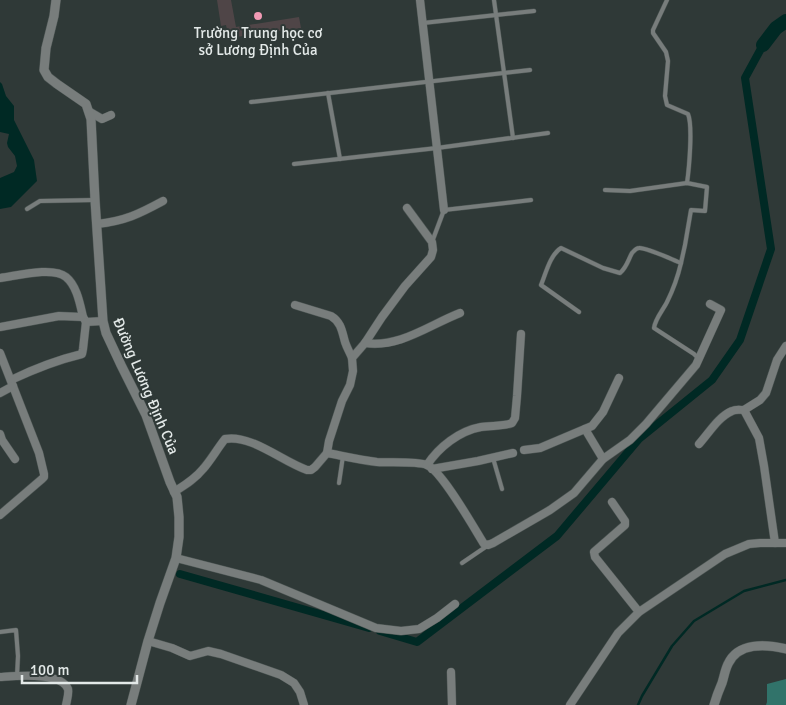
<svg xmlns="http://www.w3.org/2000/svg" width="786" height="705" viewBox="0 0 786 705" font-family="Signika,sans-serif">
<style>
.forest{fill:#31736a}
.water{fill:#002924}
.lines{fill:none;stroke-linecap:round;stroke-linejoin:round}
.stream{stroke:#002924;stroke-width:2.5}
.canal{stroke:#002924;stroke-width:8}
.river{stroke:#002924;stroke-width:14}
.building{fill:#4f4547}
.service-casing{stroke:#4c5553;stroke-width:5}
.minor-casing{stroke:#4c5553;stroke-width:9}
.tertiary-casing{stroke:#4c5553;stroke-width:10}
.service{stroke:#787d7c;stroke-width:4}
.minor{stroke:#787d7c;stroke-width:8}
.tertiary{stroke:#787d7c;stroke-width:9}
.poi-dot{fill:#f19ab4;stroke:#2f3937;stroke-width:2}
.labels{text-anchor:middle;stroke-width:4;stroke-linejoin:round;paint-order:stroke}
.poi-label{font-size:15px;fill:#e3e9e8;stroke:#2f3937}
.street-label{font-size:15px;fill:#e3e9e8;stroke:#2f3937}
</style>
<rect width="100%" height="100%" fill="#2f3937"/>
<polygon class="forest" points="786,679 786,705 766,705 767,702 767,684"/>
<g class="water">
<polygon points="786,20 786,29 763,45"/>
<polygon points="0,82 2,84 6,96 14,106 14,120 34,160 37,181 11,207 0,209 0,178 14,172 17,166 15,156 8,147 7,143 9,134 0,132"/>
</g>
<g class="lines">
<polyline class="stream" points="638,705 642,696 672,646 694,621 744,591 786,580"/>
<g class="canal">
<polyline points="180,574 369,628"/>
<polyline points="380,631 417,642 557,536 639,439 712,380 740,340 771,249 745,78 763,45"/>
</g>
<polyline class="river" points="763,45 776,28 786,21"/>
</g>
<polygon class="building" points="217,0 231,0 236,27 299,17 301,28 229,38 226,25 221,26"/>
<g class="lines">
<g class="service-casing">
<g id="service">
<polyline points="494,0 513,138"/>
<path d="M667,0L653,30V33L666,52L668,61L665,96L667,105L688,114C693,126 689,169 687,183"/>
<polyline points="423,23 534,11"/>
<polyline points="328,93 340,159"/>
<polyline points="251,102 530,70"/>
<polyline points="294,164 437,148 548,133"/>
<polyline points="605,190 630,191 687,183 707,187 705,211 691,210 685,245 681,263"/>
<polyline points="27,209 40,201 95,200"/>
<polyline points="432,242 444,210 531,200"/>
<path d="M579,312L541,285C546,273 550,255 561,248L603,268L620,273C627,267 628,260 632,253C634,251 636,248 639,248C646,247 673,260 681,263C678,276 673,290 667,302C663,310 655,319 654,328L694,354L699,359"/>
<polyline points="493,458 502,489"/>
<polyline points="339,483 343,456"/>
<polyline points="462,563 487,546"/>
<polyline points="0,632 16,630 18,656 17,676"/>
</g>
</g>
<g class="minor-casing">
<g id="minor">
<polyline points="420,0 444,210"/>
<polyline points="90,112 102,119 111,115"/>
<path d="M97,224C125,221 139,214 163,201"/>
<path d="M0,278C16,276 53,266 66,277C77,286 80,304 83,317"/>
<path d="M295,305L331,316C341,322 342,331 345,342C347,348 350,353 352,358"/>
<polyline points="0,327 59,316 83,317 86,322 103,321"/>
<path d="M365,343C400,348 429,325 460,313"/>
<polyline points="0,353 39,453 44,474 44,477 42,479 0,515"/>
<path d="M11,380C34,369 57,360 82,354L83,349L86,322"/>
<polyline points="0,393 13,386"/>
<polyline points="585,429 603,459"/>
<polyline points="0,434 2,440 15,459"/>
<path d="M699,444C709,433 718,417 732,411C736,409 740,410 744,410"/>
<polyline points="524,450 540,448 592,426 603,412 619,378"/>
<path d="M327,453C343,456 360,460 377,462C390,463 416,461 427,465C442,471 474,528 484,544L488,545L493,543L550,510L574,493L603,459L630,440L646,424L696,365L721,310L710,304"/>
<path d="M427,465C439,447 459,431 481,427C491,425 502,427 512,423L515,418L517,396L521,334"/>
<polyline points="432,469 478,461 513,453"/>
<path d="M174,492C185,485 195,479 203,469C211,460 217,449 225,439C251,434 283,462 307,470H311L315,467L327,453L329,441L342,401L350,385L353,371L352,358L365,343L382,317L405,286L431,257L433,250L432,242L407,208"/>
<polyline points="612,502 625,521 625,525 594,552 595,557 639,612"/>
<polyline points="775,543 764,466 759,438 744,410 760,400 766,393 777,360 786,346"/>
<polyline points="176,558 261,580 376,628 401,631 419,629 437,618 455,604"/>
<polyline points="148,641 172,648 190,656 208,651 221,654 281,675 294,683 300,692 304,705"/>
<polyline points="451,672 452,705"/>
<path d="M0,677C15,676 61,671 68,689C69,694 67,700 66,705"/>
<polyline points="570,705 618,633 639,612 725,554 749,544 760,543 786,543"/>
</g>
</g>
<g class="tertiary-casing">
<g id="tertiary">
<polyline points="56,0 54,16 46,48 44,70 48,77 57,84 86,104 91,119 95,200 103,321 106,333 121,365 146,415 170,482 177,497 179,517 179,537 176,558 160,603 148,641 131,705"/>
<path d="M714,705C716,698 719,690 722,683C724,677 725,670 728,664C738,642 766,644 786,649"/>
</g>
</g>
<use href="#service" class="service"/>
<use href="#minor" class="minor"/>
<use href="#tertiary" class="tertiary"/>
</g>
<circle class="poi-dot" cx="258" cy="16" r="5"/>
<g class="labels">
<g class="poi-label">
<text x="258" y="38">Trường Trung học cơ<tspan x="258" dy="17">sở Lương Định Của</tspan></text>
</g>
<g class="street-label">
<text transform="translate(146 386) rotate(67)" y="5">Đường Lương Định Của</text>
</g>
</g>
<path d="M22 675v8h115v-8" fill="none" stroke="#e3e9e8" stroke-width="2.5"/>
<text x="30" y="675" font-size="15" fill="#e3e9e8" stroke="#2f3937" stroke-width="4" paint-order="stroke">100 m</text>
</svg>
